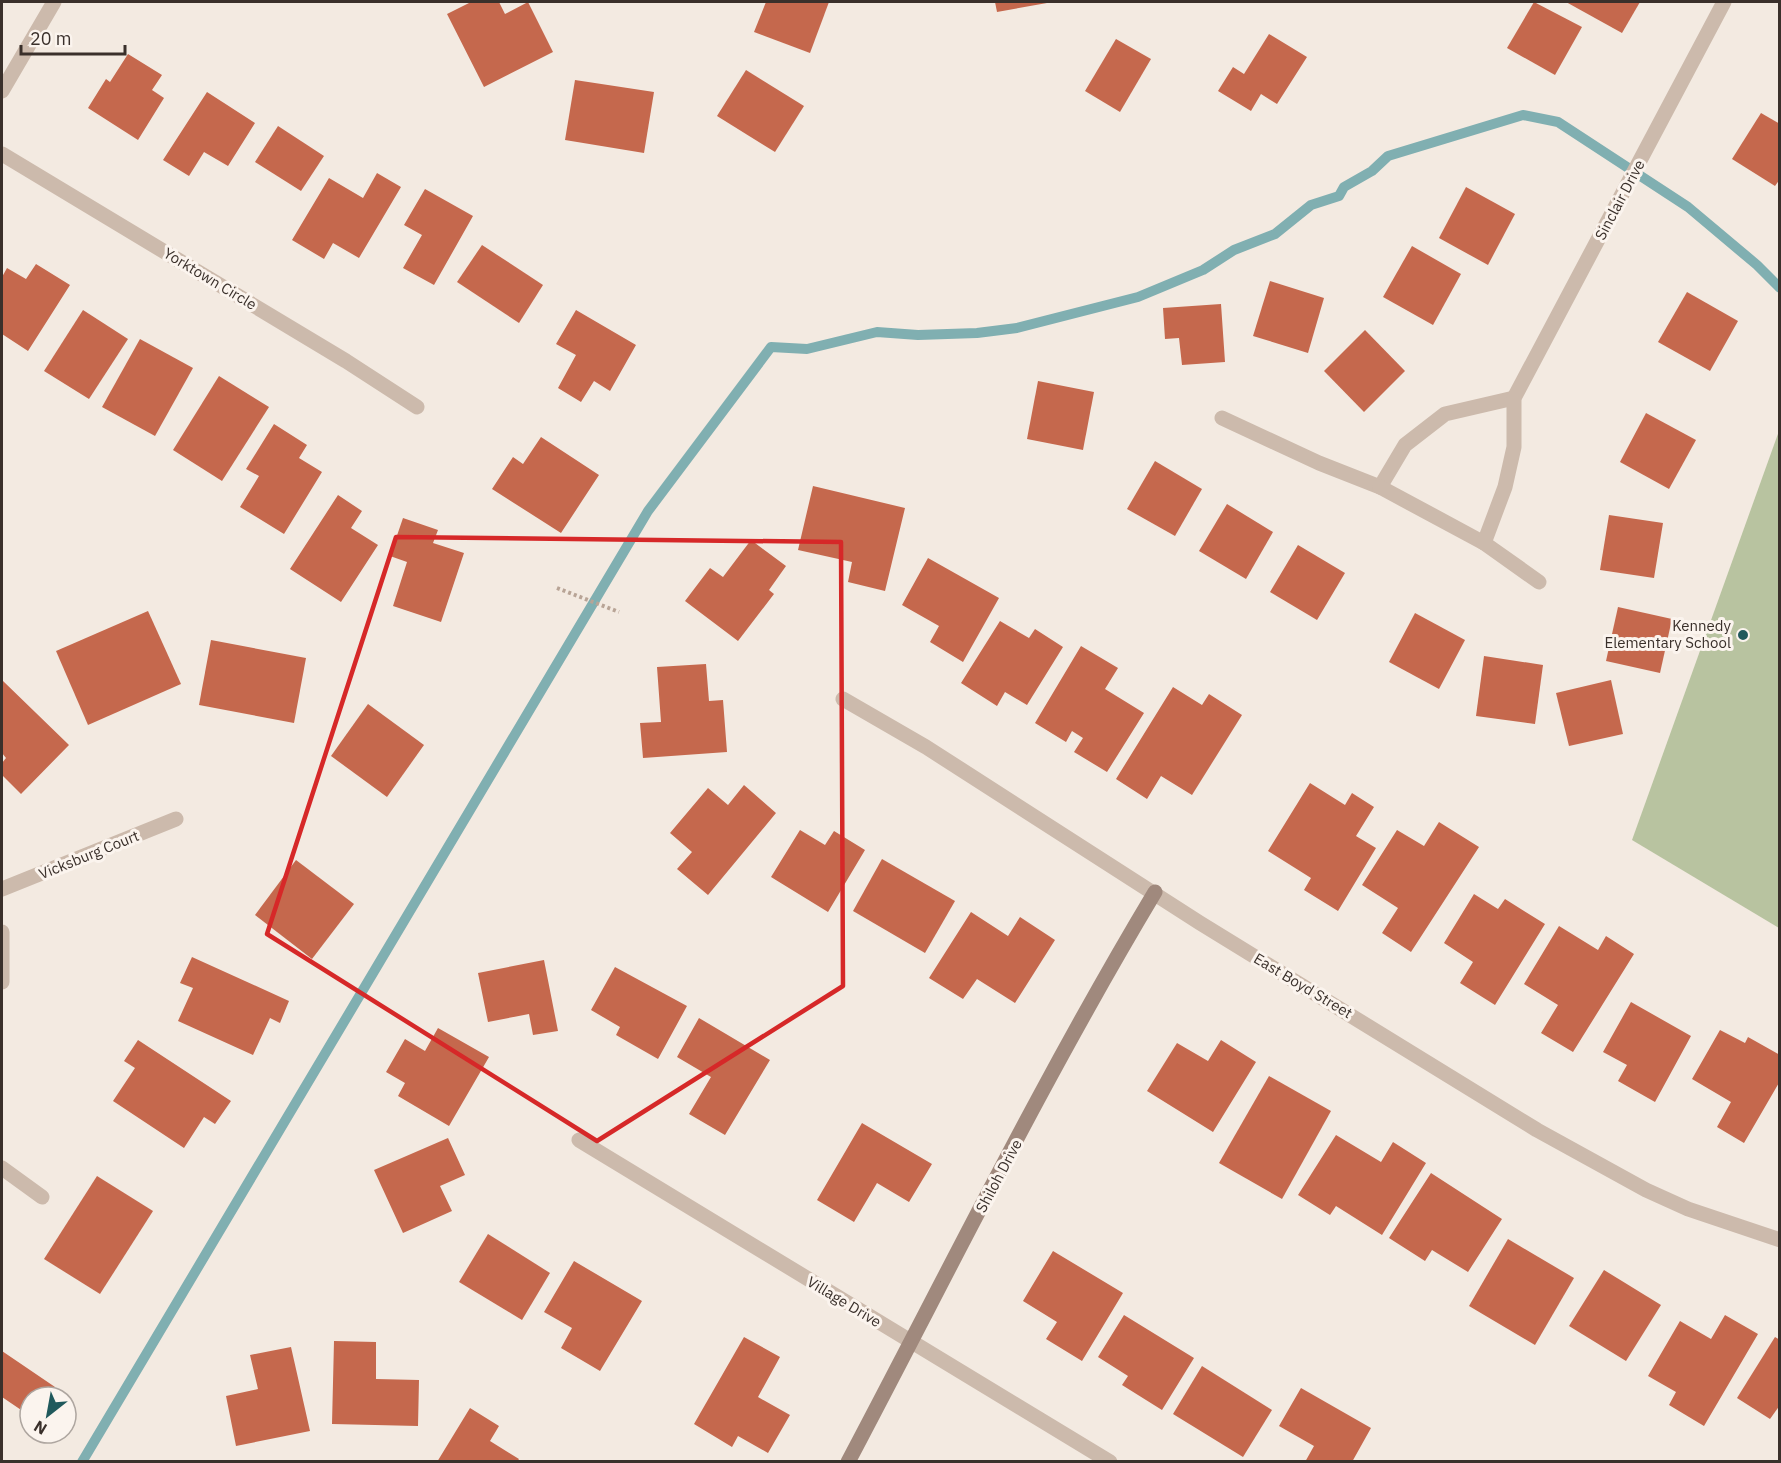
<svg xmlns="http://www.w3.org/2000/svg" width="1781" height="1463" viewBox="0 0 1781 1463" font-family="'IBM Plex Sans',sans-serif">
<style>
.green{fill:#b8c3a0}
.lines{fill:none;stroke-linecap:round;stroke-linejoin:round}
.stream{stroke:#80afb1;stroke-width:10}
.building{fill:#c5684d}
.path{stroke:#b8a496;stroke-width:4;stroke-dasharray:3 3;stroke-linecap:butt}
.lane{stroke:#ccbaac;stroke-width:15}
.street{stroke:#ccbaac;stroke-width:15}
.secondary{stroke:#a0897d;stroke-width:15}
.marked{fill:none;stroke:#d62828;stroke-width:4.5;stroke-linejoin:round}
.poi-dot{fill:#20595c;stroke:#fbf4ee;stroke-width:2}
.labels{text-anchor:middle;stroke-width:6;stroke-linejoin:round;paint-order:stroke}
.street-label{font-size:15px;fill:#3a302b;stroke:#fbf4ee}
.poi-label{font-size:15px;fill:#3a302b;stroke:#fbf4ee;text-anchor:end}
</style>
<rect width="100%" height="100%" fill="#f3eae1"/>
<polygon class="green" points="1779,431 1779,928 1632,840"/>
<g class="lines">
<polyline class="stream" points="82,1462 648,511 771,347 807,349 877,332 918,335 977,333 1017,328 1138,297 1203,270 1234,250 1275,234 1311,205 1339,196 1344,187 1372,171 1388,156 1523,115 1558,122 1688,207 1757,265 1780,288"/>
</g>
<g class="building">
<polygon points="471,2 499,2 505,14 528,2 553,52 484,87 447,14"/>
<polygon points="766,2 829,2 810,53 754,32"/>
<polygon points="995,2 1046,2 1047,3 997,12"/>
<polygon points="1534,2 1582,27 1555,75 1507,48"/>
<polygon points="1566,2 1640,2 1622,33"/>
<polygon points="1269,34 1307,57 1277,104 1261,94 1251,111 1218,91 1233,67 1244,74"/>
<polygon points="1116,39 1151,59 1120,112 1085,91"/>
<polygon points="128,54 162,75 152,90 164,98 138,140 88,108 106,79 110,82"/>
<polygon points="746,70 804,106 775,152 717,116"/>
<polygon points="575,80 654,92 644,153 565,140"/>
<polygon points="207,92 255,123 228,166 204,152 189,176 163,160"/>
<polygon points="1761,113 1780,124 1780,179 1775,186 1732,159"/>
<polygon points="278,126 324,156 301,191 255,162"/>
<polygon points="377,173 401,187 359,258 333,243 324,259 292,240 329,178 363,198"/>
<polygon points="1466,187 1515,214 1488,265 1439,238"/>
<polygon points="425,189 473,216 434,285 403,268 422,235 404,225"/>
<polygon points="482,245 543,285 519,323 457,282"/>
<polygon points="1412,246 1461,274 1433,325 1383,297"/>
<polygon points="36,264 70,285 28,351 2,334 2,277 7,268 26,279"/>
<polygon points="1270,281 1324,298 1308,353 1253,336"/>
<polygon points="1687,292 1738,321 1710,371 1658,342"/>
<polygon points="1221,304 1225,362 1182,365 1179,338 1165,339 1163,308"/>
<polygon points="83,310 128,339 89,399 44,371"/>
<polygon points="576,310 636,345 610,391 594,381 581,402 558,388 576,355 556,344"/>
<polygon points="1365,330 1405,371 1364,412 1324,371"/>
<polygon points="140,339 193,368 155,436 102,407"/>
<polygon points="219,376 269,407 222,481 173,450"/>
<polygon points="1038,381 1094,392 1083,450 1027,439"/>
<polygon points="1646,413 1696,440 1669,489 1620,462"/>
<polygon points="274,424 307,445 299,458 322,472 284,534 240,507 259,476 246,469"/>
<polygon points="541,437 599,475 561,533 492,489 513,457 523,464"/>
<polygon points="1155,461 1202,489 1175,536 1127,509"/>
<polygon points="813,486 905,508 885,591 848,582 852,562 798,550"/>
<polygon points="338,495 362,511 351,528 378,545 341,602 290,569"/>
<polygon points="1227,504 1273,532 1246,579 1199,551"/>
<polygon points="1609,515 1663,523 1654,578 1600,570"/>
<polygon points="403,518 438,530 433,543 464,553 441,622 393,606 407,562 390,556"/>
<polygon points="751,540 786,566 769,590 774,594 738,641 685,601 710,568 723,577"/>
<polygon points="1298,545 1345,573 1317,620 1270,592"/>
<polygon points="928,558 999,598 963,662 930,642 939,626 902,605"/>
<polygon points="1618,607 1672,619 1660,673 1606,661"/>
<polygon points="148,611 181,684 88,725 56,651"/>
<polygon points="1415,613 1465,640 1439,689 1389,662"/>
<polygon points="1000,621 1029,638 1035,629 1063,647 1027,705 1005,692 997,706 961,683"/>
<polygon points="211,640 306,658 294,723 199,705"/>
<polygon points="1081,646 1118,668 1105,689 1144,713 1107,772 1074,752 1083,738 1072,731 1066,742 1035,723"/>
<polygon points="1484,656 1543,665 1535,724 1476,716"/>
<polygon points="706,664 709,701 723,700 727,752 643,758 640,723 661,722 657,667"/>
<polygon points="2,680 69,745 21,794 2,775 2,763 6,758 2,753"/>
<polygon points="1611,680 1623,734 1569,746 1556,693"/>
<polygon points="1173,687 1202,705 1209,694 1242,715 1192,795 1161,776 1147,799 1116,779"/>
<polygon points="368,704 424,745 387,797 331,756"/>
<polygon points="1310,783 1345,805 1352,793 1374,807 1356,836 1376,848 1338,911 1304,890 1311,878 1268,851"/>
<polygon points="744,785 776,813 708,895 677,869 692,852 670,833 708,788 728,805"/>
<polygon points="1439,822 1479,847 1411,952 1382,933 1398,908 1362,885 1397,830 1424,846"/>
<polygon points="800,830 825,845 834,831 865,850 828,912 771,877"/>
<polygon points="882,859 955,901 925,953 853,911"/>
<polygon points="296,860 354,904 312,959 255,915"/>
<polygon points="1474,894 1498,909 1505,899 1545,924 1495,1005 1460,983 1473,962 1444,943"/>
<polygon points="971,912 1008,936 1020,917 1055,940 1015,1003 977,979 963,999 929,978"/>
<polygon points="1559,926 1598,950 1606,936 1634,954 1573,1052 1541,1033 1558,1005 1524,984"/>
<polygon points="192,957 289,1001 280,1023 270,1018 253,1055 178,1021 193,988 180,983"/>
<polygon points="544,960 558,1031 533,1035 529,1014 488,1022 478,973"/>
<polygon points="615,967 687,1006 658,1059 616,1035 620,1027 591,1010"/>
<polygon points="1631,1002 1691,1036 1655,1102 1618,1081 1627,1065 1603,1052"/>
<polygon points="699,1018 770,1060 725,1135 689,1114 711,1077 677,1057"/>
<polygon points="438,1028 489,1057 449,1126 398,1096 405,1083 386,1072 405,1039 425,1051"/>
<polygon points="1720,1030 1745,1043 1748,1037 1780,1055 1780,1081 1744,1143 1717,1127 1731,1102 1692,1079"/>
<polygon points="138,1040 231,1101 215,1124 204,1117 184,1148 113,1101 135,1068 124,1061"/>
<polygon points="1221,1040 1256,1062 1213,1132 1147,1091 1177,1043 1208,1061"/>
<polygon points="1269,1076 1331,1111 1282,1199 1219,1163"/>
<polygon points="862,1123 932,1164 909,1202 877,1183 854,1222 817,1200"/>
<polygon points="1336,1135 1381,1162 1393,1142 1426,1163 1382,1235 1336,1206 1330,1215 1298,1195"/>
<polygon points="448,1138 465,1175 440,1186 452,1211 403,1233 374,1170"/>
<polygon points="1431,1173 1502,1219 1468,1272 1432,1250 1425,1261 1389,1238"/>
<polygon points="97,1176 153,1211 100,1294 44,1259"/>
<polygon points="488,1234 550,1273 522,1320 459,1282"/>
<polygon points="1508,1239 1574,1278 1535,1345 1469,1306"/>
<polygon points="1053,1251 1123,1293 1082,1361 1046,1339 1057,1322 1023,1301"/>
<polygon points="574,1261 642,1301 600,1371 561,1348 572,1328 544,1312"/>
<polygon points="1604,1270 1661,1305 1626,1361 1569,1326"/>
<polygon points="1124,1315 1194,1358 1162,1410 1122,1385 1128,1376 1098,1357"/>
<polygon points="1725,1315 1758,1334 1704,1426 1669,1405 1676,1392 1648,1376 1680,1321 1711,1339"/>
<polygon points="744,1337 780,1357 758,1397 790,1415 768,1453 738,1436 732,1447 694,1424"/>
<polygon points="1775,1337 1780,1340 1780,1405 1770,1419 1737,1398"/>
<polygon points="334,1341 376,1342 376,1379 419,1380 418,1426 332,1424"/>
<polygon points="291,1347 310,1431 236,1446 226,1396 258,1389 250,1355"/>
<polygon points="2,1351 55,1387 48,1397 30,1397 30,1416 2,1397"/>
<polygon points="1202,1366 1272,1410 1243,1457 1173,1414"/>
<polygon points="1301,1388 1371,1428 1352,1462 1305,1462 1314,1446 1279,1426"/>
<polygon points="470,1408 499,1426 490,1441 519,1459 517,1462 437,1462"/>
</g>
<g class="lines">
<polyline class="path" points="557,588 619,612"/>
<polyline class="lane" points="2,1168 42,1197"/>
<g class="street">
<polyline points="2,91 54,2"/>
<polyline points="2,154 346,361 417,407"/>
<polyline points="1222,418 1319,463 1380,487 1405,445 1445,414 1514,398"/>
<polyline points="1380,487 1484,543"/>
<polyline points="1539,582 1484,543 1505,487 1514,447 1514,398 1724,2"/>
<polyline points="843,699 926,747 1200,923 1537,1130 1646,1190 1688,1209 1780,1240"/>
<polyline points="2,889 176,819"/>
<polyline points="2,932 2,982"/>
<polyline points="579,1140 1110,1462"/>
</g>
<path class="secondary" d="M848,1462C949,1271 1044,1077 1155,892"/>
</g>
<path class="marked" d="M396,537L841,542L843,986L597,1141L267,934Z"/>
<circle class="poi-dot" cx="1743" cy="635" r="6"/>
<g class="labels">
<g class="street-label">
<text transform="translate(1620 200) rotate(-62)" y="5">Sinclair Drive</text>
<text transform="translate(210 279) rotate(31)" y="5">Yorktown Circle</text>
<text transform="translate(89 855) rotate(-22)" y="5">Vicksburg Court</text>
<text transform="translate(1303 986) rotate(31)" y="5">East Boyd Street</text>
<text transform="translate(999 1176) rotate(-62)" y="5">Shiloh Drive</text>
<text transform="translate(844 1302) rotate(31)" y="5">Village Drive</text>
</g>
<g class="poi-label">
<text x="1731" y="631">Kennedy<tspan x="1731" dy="17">Elementary School</tspan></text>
</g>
</g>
<rect width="1781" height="1463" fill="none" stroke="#3a302b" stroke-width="6"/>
<g transform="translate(48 1415) rotate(211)"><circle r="28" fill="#fbf4ee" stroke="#aea6a0" stroke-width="1.5"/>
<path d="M0-4.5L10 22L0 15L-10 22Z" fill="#20595c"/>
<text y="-9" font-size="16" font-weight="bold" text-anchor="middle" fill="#3a302b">N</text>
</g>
<path d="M21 45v9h104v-9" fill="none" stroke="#3a302b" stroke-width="3"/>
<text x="30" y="45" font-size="18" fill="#3a302b" stroke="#fbf4ee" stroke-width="4.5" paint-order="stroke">20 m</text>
</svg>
